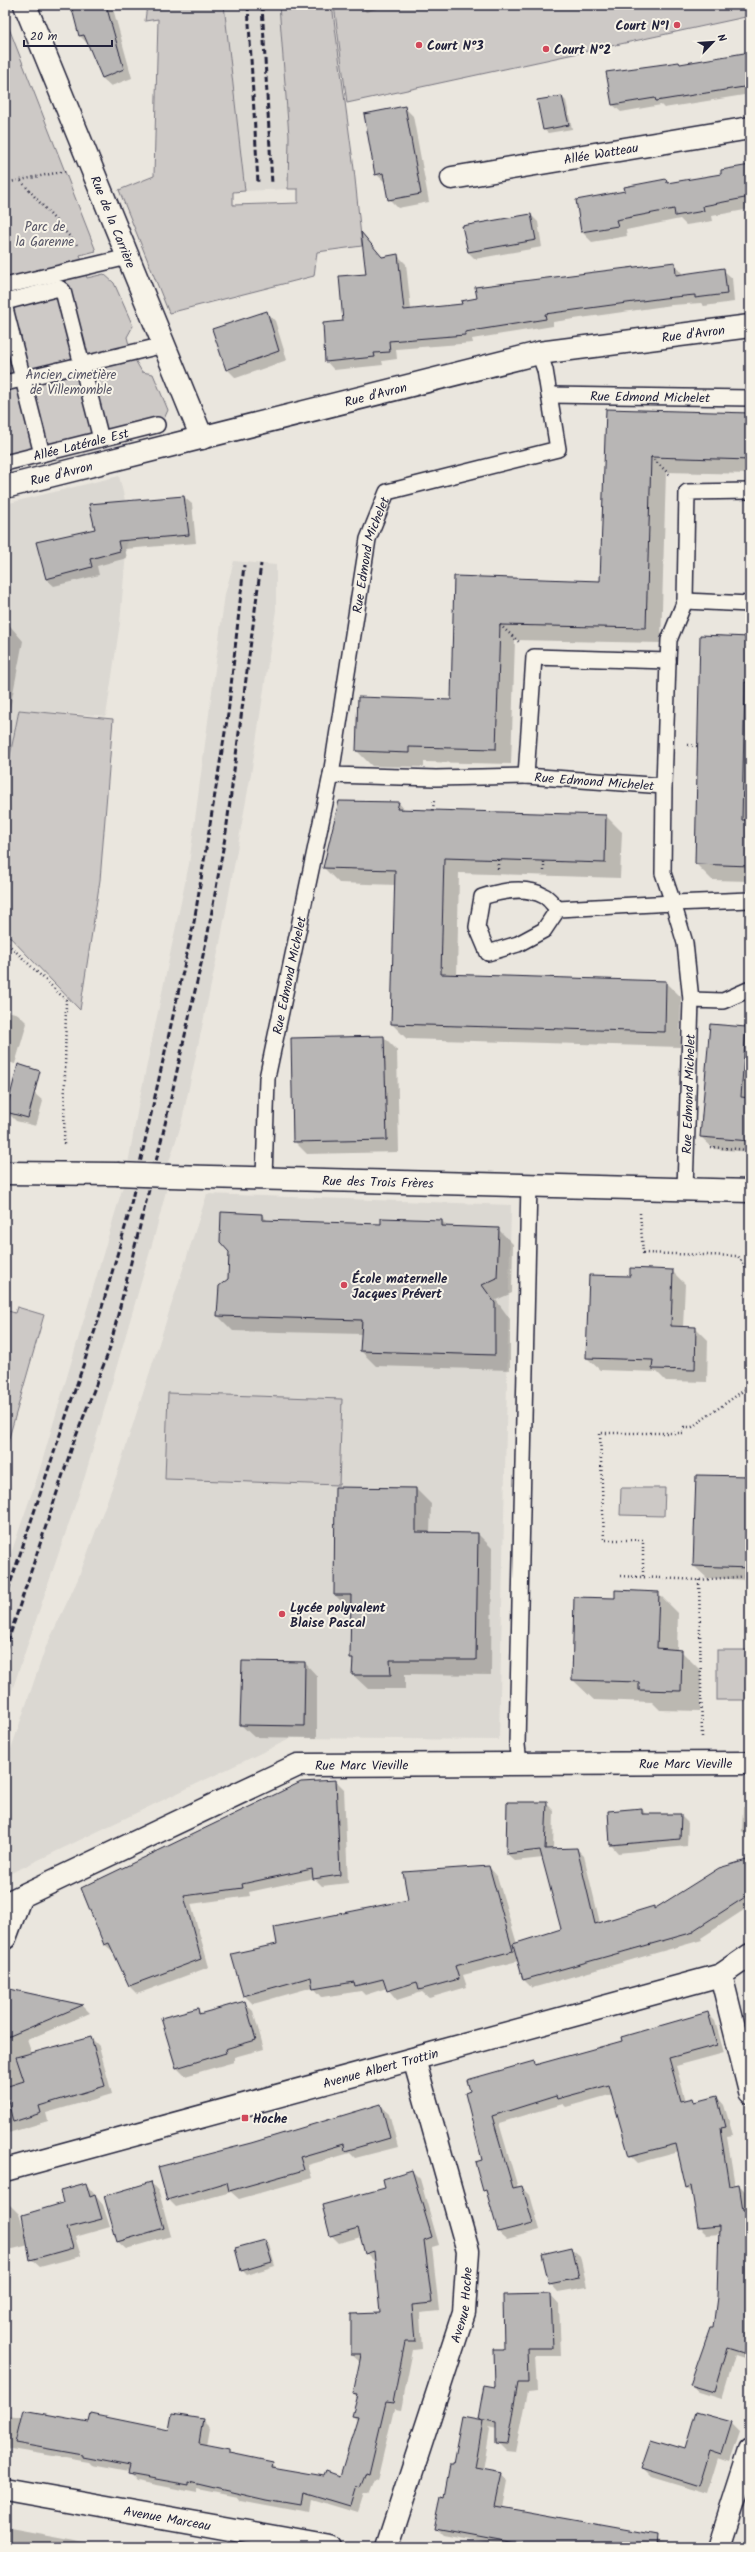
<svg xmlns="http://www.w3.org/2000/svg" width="755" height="2552" viewBox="0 0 755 2552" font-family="Kalam,sans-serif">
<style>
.built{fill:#dbd8d2}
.green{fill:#cdc9c6;stroke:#787680}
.shadow{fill:#0003}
.building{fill:#b8b6b5;stroke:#22223b}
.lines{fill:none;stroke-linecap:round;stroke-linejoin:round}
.service-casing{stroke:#22223b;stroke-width:18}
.minor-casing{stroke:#22223b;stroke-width:25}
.path{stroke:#22223b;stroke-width:2.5;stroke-dasharray:1 3;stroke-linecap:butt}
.service{stroke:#f7f3e8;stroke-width:15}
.minor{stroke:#f7f3e8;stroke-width:22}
.rail{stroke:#22223b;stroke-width:3;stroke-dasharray:6 3;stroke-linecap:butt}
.minor-bridge-casing{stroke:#22223b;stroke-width:25;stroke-linecap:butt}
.minor-bridge{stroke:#f7f3e8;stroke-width:22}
.poi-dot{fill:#d1495b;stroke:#f7f3e8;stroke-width:1.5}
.labels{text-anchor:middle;stroke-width:4;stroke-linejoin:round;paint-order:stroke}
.poi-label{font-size:13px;font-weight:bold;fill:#22223b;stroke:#f7f3e8;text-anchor:start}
.street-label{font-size:13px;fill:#22223b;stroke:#f7f3e8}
.park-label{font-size:13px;fill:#555465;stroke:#f7f3e8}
</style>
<rect width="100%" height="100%" fill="#eae6de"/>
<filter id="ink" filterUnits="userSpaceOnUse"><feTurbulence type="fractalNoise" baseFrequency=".025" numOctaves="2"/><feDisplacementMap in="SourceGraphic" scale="8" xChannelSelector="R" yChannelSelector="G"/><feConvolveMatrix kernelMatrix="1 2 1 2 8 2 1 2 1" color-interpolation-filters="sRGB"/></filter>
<g filter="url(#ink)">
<g class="built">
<polygon points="224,5 279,5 289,136 288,189 245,191"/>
<polygon points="119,476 129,517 120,623 106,716 19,710 5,781 5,504"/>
<polygon points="234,561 276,565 276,610 252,768 220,943 181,1125 167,1168 128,1164 138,1107 189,864 225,594"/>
<polygon points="123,1186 167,1187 155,1234 85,1476 5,1711 5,1571 39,1472"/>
<polygon points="207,1194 511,1205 499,1740 292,1738 5,1876 5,1780 11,1749 45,1649 78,1579 117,1474"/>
</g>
<g class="green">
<polygon points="147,5 224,5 245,191 233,192 233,205 298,203 298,189 288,189 289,136 279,5 332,5 354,169 362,246 317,252 314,276 169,313 119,190 154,176 158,19 145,21"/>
<polygon points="334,5 750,5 750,16 347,103"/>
<polygon points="5,18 96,251 80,255 87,278 104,274 114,283 133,326 127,337 131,353 142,372 153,374 168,410 160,428 5,467"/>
<polygon points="19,710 113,719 100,880 80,1010 5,932 5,781"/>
<polygon points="17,1307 44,1315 5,1452 5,1310 15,1313"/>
<polygon points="168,1393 342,1399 339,1485 165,1479"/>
<polygon points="621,1488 665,1488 664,1516 620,1515"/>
<rect x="717" y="1650" width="33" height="50"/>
</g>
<g class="shadow">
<polygon points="72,5 112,5 132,78 111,86 102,78 89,45 80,36"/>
<polygon points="359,5 391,5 366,12"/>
<polygon points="750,53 750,94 664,108 661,105 621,112 613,105 608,73 679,63 681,65"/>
<polygon points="562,97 566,101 572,129 548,133 543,129"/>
<polygon points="404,107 413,116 429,202 398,208 389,199 386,183 376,174"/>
<polygon points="750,166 750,209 712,216 713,221 686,225 680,219 626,230 627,236 592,242 582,232 577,201 626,192 666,180 670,184 723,174"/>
<polygon points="531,215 538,222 542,247 475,259 468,252"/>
<polygon points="363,234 383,258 398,256 406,264 411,310 463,305 675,263 683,275 723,270 732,278 734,302 704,306 701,303 672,305 553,322 553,326 472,339 473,343 396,349 397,359 382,361 383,365 334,370 326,361 367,275"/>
<polygon points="267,312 275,321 287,360 236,378 227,369"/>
<polygon points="607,410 750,414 750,474 666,472 661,643 515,640 511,764 424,762 424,767 372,766 357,751 452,701 455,578 601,582"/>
<polygon points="184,497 192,504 196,543 125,549 127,558 97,566 99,575 54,586 46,579 97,530 90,505"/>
<polygon points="5,620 23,641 5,735"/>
<polygon points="750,638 750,881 712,880 696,864"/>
<polygon points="399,803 405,810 606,816 622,832 620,878 459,873 457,976 666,982 681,997 680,1047 407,1039 392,1024 396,885 339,883 324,868"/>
<polygon points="5,1010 18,1014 27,1023 15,1064 5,1061"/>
<polygon points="710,1025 746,1028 750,1032 750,1152 714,1149 701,1137"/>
<polygon points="384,1037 397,1050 399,1152 307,1154 294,1141"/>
<polygon points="34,1093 43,1101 36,1126 16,1121 7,1112"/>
<polygon points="262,1215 268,1221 382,1225 442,1221 448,1227 498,1229 513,1244 512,1293 496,1300 510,1319 510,1370 376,1366 361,1351 362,1334 233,1331 218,1316 229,1279"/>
<polygon points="5,1234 7,1236 8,1266 5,1266"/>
<polygon points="672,1271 685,1284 683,1327 696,1328 708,1340 707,1382 666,1381 657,1372 600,1370 587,1358 631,1277"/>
<polygon points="750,1477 750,1580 707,1578 694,1566"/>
<polygon points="336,1488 416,1489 431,1504 430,1533 478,1534 492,1548 491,1675 405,1674 405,1689 368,1689 353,1675 352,1609 349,1609 335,1595"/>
<polygon points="658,1593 678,1613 677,1650 681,1651 701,1671 700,1711 660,1710 652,1702 594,1700 573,1680 616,1599"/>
<polygon points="305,1663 317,1676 317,1738 254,1737 241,1725"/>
<polygon points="336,1781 344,1789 348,1883 322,1886 314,1878 249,1892 250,1896 191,1904 209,1967 137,1994 129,1986 114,1952 105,1945"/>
<polygon points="546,1803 554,1811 553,1850 577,1849 584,1856 600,1923 653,1907 656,1910 750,1860 750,1906 701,1938 702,1940 532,1988 524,1980 518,1961 463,1975 467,1987 429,1998 422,1992 397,2000 387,1988 365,1995 361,1991 322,1997 313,1987 253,2004 244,1995 279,1945 409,1901 489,1867 497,1876 517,1944 562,1930 543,1858 515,1861 507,1854"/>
<polygon points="743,1807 750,1807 750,1839 742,1831"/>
<polygon points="641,1809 648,1815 680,1815 688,1823 687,1846 618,1853 611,1845 609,1812"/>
<polygon points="750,1985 750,1996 748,1989"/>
<polygon points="9,1990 83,2006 90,2013 27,2040 32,2054 91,2038 99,2046 112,2094 46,2113 48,2121 5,2134 5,2000"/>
<polygon points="244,2002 253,2011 264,2049 234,2057 234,2062 185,2076 177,2068 197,2009 202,2014"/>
<polygon points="707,2013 715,2021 724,2053 676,2066 686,2101 693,2099 696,2102 717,2097 724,2105 733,2135 727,2136 735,2186 739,2185 747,2193 750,2214 750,2360 735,2355 722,2399 699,2392 691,2385 714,2329 718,2297 720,2234 707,2235 699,2227 693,2194 686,2187 679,2152 638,2163 630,2155 613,2094 566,2107 563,2104 499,2123 518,2188 522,2187 530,2195 540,2230 507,2239 499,2232 476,2162 483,2160 466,2094 534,2062 537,2065 623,2041"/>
<polygon points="380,2105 389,2113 398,2147 355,2158 350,2153 308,2165 312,2178 239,2199 231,2192 176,2207 168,2199 251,2144"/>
<polygon points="5,2136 8,2146 5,2147"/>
<polygon points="412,2171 420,2179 439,2245 432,2247 439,2311 420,2313 422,2349 413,2350 401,2410 394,2409 377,2481 374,2480 368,2495 364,2494 358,2513 311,2499 309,2514 240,2501 237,2497 197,2489 197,2493 137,2481 129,2472 92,2465 89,2462 5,2448 5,2416 170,2431 202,2420 210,2428 207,2446 230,2450 235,2455 272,2463 279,2470 325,2477 341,2477 358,2421 353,2416 358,2398 354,2394 360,2362 352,2355 381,2314 376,2261 374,2261 366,2253 361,2237 339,2243 331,2235 386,2189"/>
<polygon points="151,2183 159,2192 171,2236 126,2249 117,2241"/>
<polygon points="86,2184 103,2205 110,2227 75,2237 81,2256 40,2267 31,2259 29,2245 5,2251 5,2207 10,2205 19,2214 28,2242"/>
<polygon points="265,2241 269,2245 275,2266 247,2275 242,2270"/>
<polygon points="571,2248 580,2256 587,2287 558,2292 550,2283"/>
<polygon points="551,2295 559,2304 561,2356 535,2356 537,2391 527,2392 515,2452 506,2451 497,2442 497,2429 488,2427 490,2429 483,2471 501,2474 508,2481 503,2508 670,2543 674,2547 506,2547 442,2535 435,2528 454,2466 462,2418 483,2422 480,2418 496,2388 505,2350"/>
<polygon points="731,2423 740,2432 730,2462 718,2458 707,2494 651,2477 642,2468 685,2451"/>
<polygon points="5,2527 112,2547 113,2547 5,2547"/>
</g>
<g class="building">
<polygon points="71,5 106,5 124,69 102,78 84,35 79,36"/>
<polygon points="750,52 750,86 656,101 655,98 612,105 606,72 679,62 680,64"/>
<polygon points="562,96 569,125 543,130 537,100"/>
<polygon points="405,106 421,194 388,200 383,173 375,175 364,114"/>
<polygon points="750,165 750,197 703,206 704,211 675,216 674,209 616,220 618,226 581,232 576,200 625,191 624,187 666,179 667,183 721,174 721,170"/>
<polygon points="531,214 536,240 468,252 462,226"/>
<polygon points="361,232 382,257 398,254 404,310 462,304 461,301 477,298 475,287 675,262 676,275 724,268 727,294 695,298 695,295 664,298 545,314 546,319 465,332 465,335 389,341 390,352 374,353 375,357 325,362 323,323 343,321 339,276 366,274"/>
<polygon points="267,311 279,351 226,370 212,329"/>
<polygon points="606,409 750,413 750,460 651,457 646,628 500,625 496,749 409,747 409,753 356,751 358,697 451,700 454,576 600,581"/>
<polygon points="184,496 189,535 118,541 120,551 90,559 92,567 46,579 36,542 95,529 89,504"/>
<polygon points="700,635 750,637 750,683 745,682 742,820 750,820 750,866 695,864"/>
<polygon points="339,801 399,802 397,809 606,815 605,863 444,858 441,974 666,981 665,1032 391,1024 395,870 323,868"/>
<polygon points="710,1024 746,1027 741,1097 750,1098 750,1141 700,1137"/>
<polygon points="384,1036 387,1140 293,1142 291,1038"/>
<polygon points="18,1064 40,1071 28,1118 6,1112"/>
<polygon points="221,1212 262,1214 262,1220 381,1224 381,1218 442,1220 442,1226 499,1228 497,1278 482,1285 495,1303 495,1355 360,1351 362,1320 217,1316 219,1286 228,1279 229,1252 220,1242"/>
<polygon points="630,1268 673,1270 671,1326 696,1327 695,1370 652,1369 653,1360 586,1358 589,1275 630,1276"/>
<polygon points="696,1475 750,1476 750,1568 693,1566"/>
<polygon points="335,1487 416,1488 416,1532 478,1533 476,1660 390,1660 391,1675 352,1675 353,1659 350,1659 351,1595 334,1595"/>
<polygon points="615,1590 659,1592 657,1648 682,1650 681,1691 639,1690 639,1682 572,1680 574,1597 615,1598"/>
<polygon points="242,1661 305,1662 304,1726 240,1725"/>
<polygon points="336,1780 340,1875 313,1879 312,1869 242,1884 243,1888 184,1896 201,1959 129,1986 109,1943 104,1945 81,1888 301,1782"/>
<polygon points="507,1802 547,1802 545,1849 577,1848 595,1924 654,1906 654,1909 719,1868 750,1859 750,1894 694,1930 694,1932 523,1980 513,1944 561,1929 540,1850 506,1854"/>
<polygon points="642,1808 642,1814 681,1814 680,1839 610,1845 608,1811"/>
<polygon points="489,1866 513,1951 455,1966 459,1979 419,1990 417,1982 387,1991 383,1979 355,1986 354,1982 313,1989 311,1977 243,1996 231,1954 277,1944 274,1927 408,1900 403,1872"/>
<polygon points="5,1988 83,2005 5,2038"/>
<polygon points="245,2001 256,2040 225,2049 226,2053 176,2068 161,2018 198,2008 199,2014"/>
<polygon points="708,2012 717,2045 669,2058 681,2101 693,2098 694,2102 717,2096 725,2127 720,2128 729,2186 739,2184 743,2210 746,2210 750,2242 750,2355 727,2348 714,2392 690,2385 710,2328 713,2328 717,2297 719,2226 698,2228 691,2186 686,2188 676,2144 629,2156 609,2085 557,2099 556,2096 492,2116 513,2188 522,2186 533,2223 498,2232 486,2190 483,2191 475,2162 482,2160 465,2093 470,2091 467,2080 534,2061 535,2065 622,2041 621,2037"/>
<polygon points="91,2037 105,2086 39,2106 41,2113 13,2122 5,2087 24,2081 16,2057"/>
<polygon points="381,2104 390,2138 345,2151 344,2144 300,2157 304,2170 229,2191 227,2182 167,2200 158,2167 251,2143"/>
<polygon points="412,2170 432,2237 424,2240 432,2303 412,2305 415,2342 405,2342 393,2403 386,2402 369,2474 366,2473 360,2488 356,2486 350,2506 303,2492 301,2506 266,2500 189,2482 189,2485 128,2474 130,2466 83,2457 83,2455 15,2443 23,2410 89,2422 91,2414 169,2430 172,2414 203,2419 199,2443 230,2449 230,2453 273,2462 272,2467 324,2476 326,2471 340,2476 358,2417 352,2416 358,2395 353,2394 361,2355 351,2355 351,2314 380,2313 374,2251 365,2254 358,2228 330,2236 322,2205 385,2188 383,2179"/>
<polygon points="151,2182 164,2228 117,2242 104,2196"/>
<polygon points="86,2183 90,2197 95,2195 102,2219 67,2228 73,2248 30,2260 22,2215 63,2203 60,2190"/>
<polygon points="265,2240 272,2262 241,2271 235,2248"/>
<polygon points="572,2247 579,2278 549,2284 542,2254"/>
<polygon points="551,2294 553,2348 527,2348 528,2383 518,2383 507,2444 496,2443 496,2422 478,2419 484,2385 495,2387 494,2349 504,2349 503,2295"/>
<polygon points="696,2412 732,2422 722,2454 710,2450 699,2486 641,2468 651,2439 685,2449"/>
<polygon points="462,2417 483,2421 475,2468 502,2473 495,2506 657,2535 656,2547 531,2547 434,2529 441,2496 444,2497 450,2464 453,2464"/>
</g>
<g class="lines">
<g class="service-casing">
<g id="service">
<polyline points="5,286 128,257"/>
<polyline points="5,302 59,288 63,291 101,439"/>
<polyline points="5,308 42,454"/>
<polyline points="5,383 164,345"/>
<path id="s1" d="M549,395L750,398"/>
<path id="s2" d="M5,463L157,425"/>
<path id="s3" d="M750,491L687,492L685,601L669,640L668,661L534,657L526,776L664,786L663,873L673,903L750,900"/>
<polyline points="685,601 750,604"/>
<path id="s4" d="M526,776L436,778L331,775L368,539L387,492L558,449L545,370L539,353"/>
<polyline points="664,786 668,661"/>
<path d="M558,909L544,930L518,944L488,953L477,927L482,897C500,891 526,886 544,896C549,898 553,905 558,909L673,903L685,943L691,1000"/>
<path id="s5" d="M264,1179L267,1078L331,775"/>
<path id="s6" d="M685,1189L691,1000L723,1001L750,989"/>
<polyline points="519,1763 517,1745 529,1183"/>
</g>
</g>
<g class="minor-casing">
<g id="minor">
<path id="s7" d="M25,5L202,438"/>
<path id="s8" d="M452,178L750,128"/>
<path id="s9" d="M5,487L539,353L750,326"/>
<polyline points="5,1173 117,1174"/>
<path id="s10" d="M169,1176L750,1191"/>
<path id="s11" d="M5,1904L298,1765L750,1763"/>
<polyline points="5,1938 20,1898"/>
<polyline points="721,1975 750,2092"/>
<path id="s12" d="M5,2170L721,1975L750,1955"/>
<path id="s13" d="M5,2489L331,2547"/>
<path id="s14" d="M387,2547L464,2312L468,2251L414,2059"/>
<polyline points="719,2547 750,2451"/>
</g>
</g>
<g class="path">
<polyline points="21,181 77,245"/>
<polyline points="5,183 66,171"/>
<polyline points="651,457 671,476"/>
<polyline points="500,625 519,642"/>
<polyline points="688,745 697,746"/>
<polyline points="433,810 434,800"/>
<polyline points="498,860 498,870"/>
<polyline points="544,871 544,861"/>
<polyline points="5,941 66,1000 64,1147"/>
<polyline points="710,1147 750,1150"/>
<polyline points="640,1213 643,1253 738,1256 750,1274"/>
<polyline points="620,1576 699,1580 750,1576"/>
<polyline points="643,1576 643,1540 604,1540 600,1433 684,1433 684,1427 692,1427 750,1386"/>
<polyline points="699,1580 702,1737"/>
</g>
<use href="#service" class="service"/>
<use href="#minor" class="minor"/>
<g class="rail">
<polyline points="248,5 258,183"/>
<polyline points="262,5 272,184"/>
<polyline points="5,1599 98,1321 128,1217 194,922 228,714 244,565"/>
<polyline points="5,1650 73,1444 109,1351 163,1133 208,933 226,832 261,564"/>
</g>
<g class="minor-bridge-casing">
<polyline id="minor-bridge" points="117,1174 169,1176"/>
</g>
<use href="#minor-bridge" class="minor-bridge"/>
</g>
</g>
<g class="poi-dot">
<circle cx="677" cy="25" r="4"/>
<circle cx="419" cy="45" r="4"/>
<circle cx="546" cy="49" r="4"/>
<circle cx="344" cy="1285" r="4"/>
<circle cx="282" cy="1614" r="4"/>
<rect x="241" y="2114" width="8" height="8" rx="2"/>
</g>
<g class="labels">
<g class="poi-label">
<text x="669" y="30" text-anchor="end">Court N°1</text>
<text x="427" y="50">Court N°3</text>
<text x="554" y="54">Court N°2</text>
<text x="352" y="1283">École maternelle<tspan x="352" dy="15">Jacques Prévert</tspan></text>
<text x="290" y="1612">Lycée polyvalent<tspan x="290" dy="15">Blaise Pascal</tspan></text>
<text x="253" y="2123">Hoche</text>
</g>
<g class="street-label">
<text dy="5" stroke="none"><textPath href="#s8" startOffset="151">Allée Watteau</textPath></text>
<text dy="5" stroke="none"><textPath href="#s7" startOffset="234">Rue de la Carrière</textPath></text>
<text dy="5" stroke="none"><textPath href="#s9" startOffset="706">Rue d'Avron</textPath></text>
<text dy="5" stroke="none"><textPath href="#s9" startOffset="382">Rue d'Avron</textPath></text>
<text dy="5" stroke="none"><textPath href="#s1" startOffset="101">Rue Edmond Michelet</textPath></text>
<text dy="5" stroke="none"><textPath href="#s2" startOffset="78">Allée Latérale Est</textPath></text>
<text dy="5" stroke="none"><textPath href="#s9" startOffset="58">Rue d'Avron</textPath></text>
<text dy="5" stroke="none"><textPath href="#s4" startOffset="419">Rue Edmond Michelet</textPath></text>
<text dy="5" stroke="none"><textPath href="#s3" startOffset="557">Rue Edmond Michelet</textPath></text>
<text dy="5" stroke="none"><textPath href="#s5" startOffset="206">Rue Edmond Michelet</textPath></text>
<text dy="5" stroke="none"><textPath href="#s6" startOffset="95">Rue Edmond Michelet</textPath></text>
<text dy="5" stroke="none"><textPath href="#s10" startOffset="209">Rue des Trois Frères</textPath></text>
<text dy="5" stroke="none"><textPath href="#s11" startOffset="712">Rue Marc Vieville</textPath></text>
<text dy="5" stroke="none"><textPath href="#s11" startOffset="388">Rue Marc Vieville</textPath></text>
<text dy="5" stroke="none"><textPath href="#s12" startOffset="389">Avenue Albert Trottin</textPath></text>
<text dy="5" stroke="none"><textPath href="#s14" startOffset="254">Avenue Hoche</textPath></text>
<text dy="5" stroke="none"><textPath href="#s13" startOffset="165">Avenue Marceau</textPath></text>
</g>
<g class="park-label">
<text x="45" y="231">Parc de<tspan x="45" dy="15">la Garenne</tspan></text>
<text x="71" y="379">Ancien cimetière<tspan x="71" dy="15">de Villemomble</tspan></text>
</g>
</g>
<rect width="755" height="2552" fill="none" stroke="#f7f3e8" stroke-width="20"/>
<rect x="10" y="10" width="735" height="2532" fill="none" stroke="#22223b" stroke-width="1.5" filter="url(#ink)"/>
<g transform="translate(713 42) rotate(65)" stroke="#f7f3e8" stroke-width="3" paint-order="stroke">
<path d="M0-3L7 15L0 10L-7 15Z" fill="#22223b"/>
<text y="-6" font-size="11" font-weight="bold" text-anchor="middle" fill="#22223b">N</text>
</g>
<path d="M24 40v6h88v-6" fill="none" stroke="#22223b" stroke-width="2"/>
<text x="30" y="40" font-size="12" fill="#22223b" stroke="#f7f3e8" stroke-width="3" paint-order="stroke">20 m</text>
</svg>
